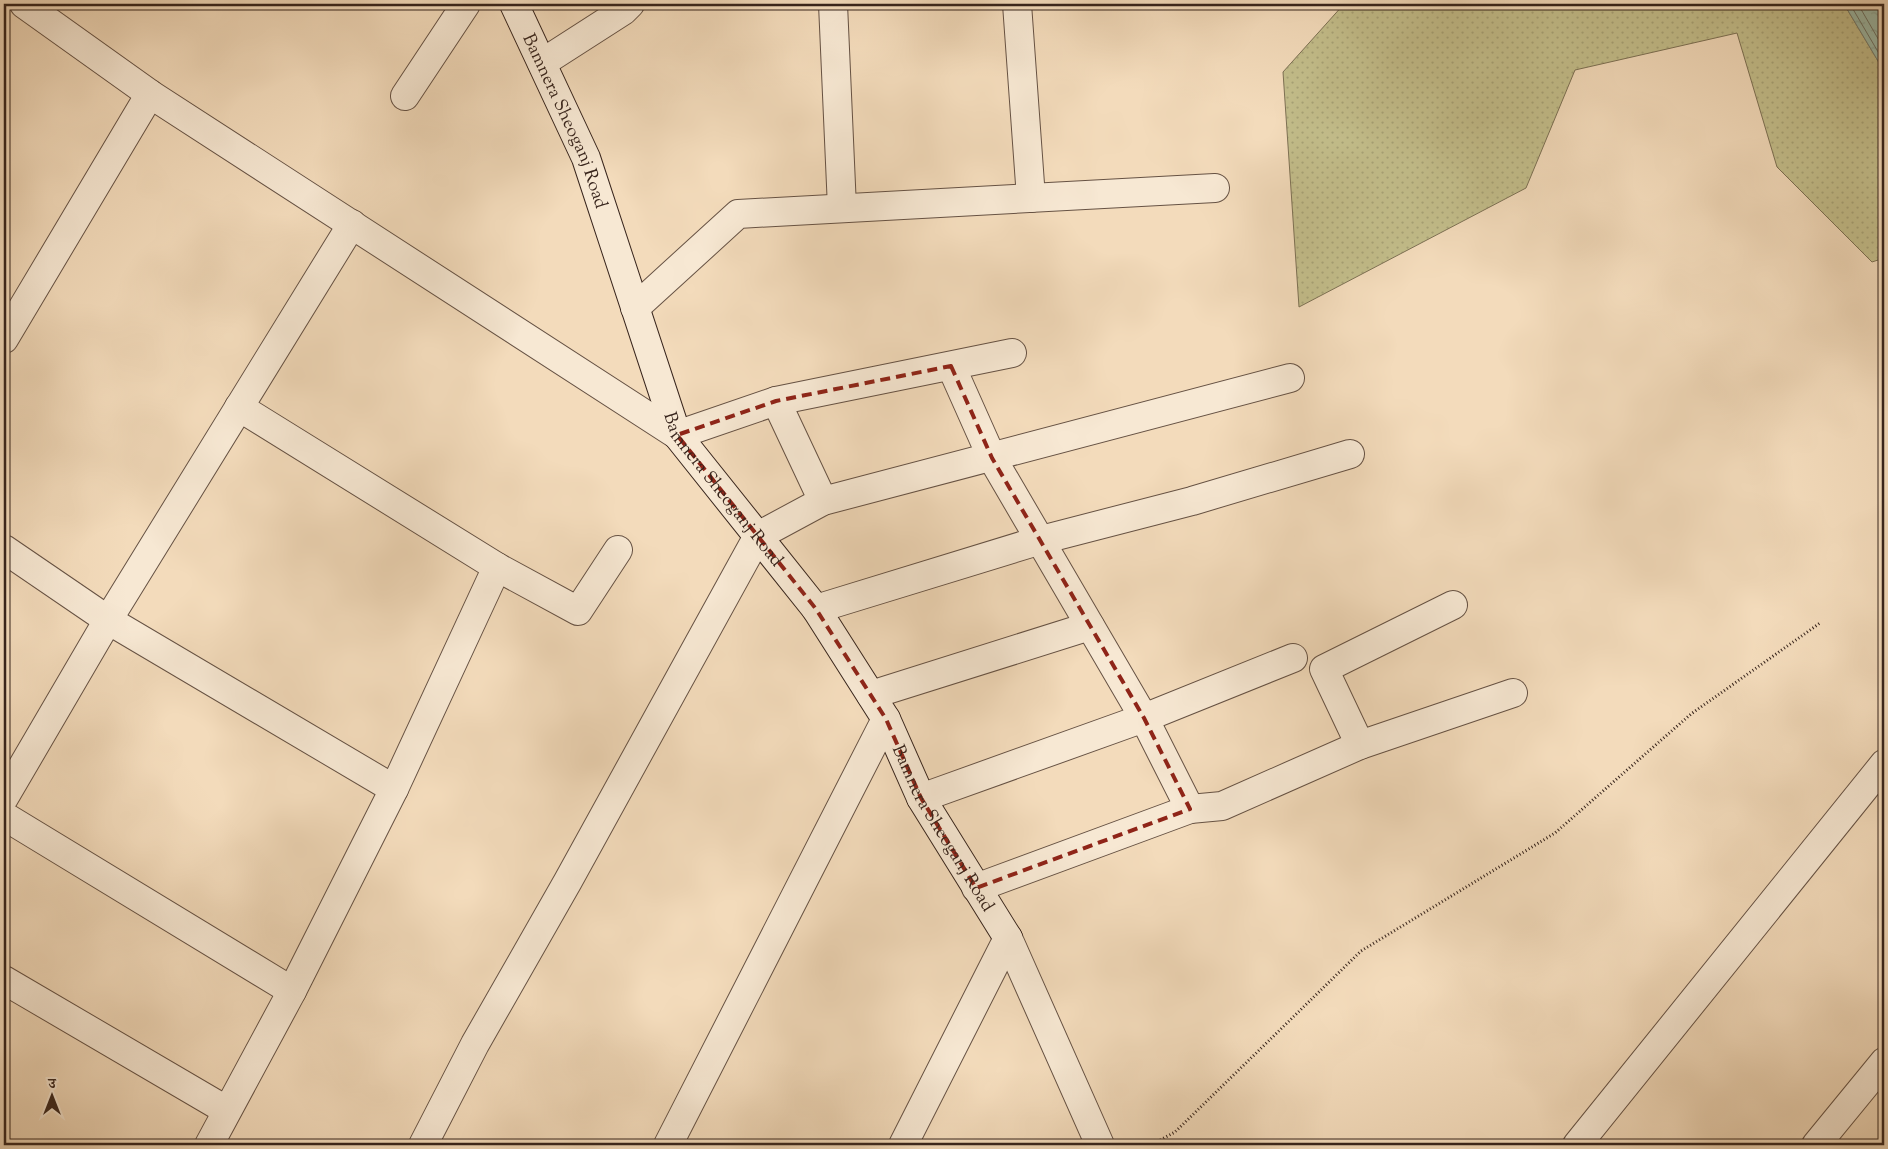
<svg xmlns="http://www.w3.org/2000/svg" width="1888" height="1149" viewBox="0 0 1888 1149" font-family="'Sorts Mill Goudy','Noto Serif Devanagari',serif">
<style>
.grass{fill:url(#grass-dots);stroke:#7d7154}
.water{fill:url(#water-ripples);stroke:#747f72}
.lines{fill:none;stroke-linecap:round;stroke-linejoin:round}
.shore{stroke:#6a7064;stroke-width:1}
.minor-casing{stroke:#665244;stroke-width:30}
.secondary-casing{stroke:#37241c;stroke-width:30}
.path{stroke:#37241c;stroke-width:3;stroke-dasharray:1 2.5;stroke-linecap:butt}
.minor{stroke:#f7e8d3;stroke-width:28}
.secondary{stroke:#f7e8d3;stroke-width:28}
.marked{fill:none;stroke:#8f2418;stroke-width:4;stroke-dasharray:10 6;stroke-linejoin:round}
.labels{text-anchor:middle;stroke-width:5;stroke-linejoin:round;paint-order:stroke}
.street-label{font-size:18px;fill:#37241c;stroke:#f7e8d3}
</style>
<defs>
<pattern id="grass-dots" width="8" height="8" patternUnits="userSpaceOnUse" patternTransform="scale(1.25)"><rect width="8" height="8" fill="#c3be8b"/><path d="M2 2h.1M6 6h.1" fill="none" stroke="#a8a377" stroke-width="1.8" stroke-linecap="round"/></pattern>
<pattern id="water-ripples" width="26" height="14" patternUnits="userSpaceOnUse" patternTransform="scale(1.25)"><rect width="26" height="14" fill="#9cbcab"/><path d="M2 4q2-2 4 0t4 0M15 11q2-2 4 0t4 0" fill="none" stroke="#87a193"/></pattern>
</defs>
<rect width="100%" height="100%" fill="#f3dbbb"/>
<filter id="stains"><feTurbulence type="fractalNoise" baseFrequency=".004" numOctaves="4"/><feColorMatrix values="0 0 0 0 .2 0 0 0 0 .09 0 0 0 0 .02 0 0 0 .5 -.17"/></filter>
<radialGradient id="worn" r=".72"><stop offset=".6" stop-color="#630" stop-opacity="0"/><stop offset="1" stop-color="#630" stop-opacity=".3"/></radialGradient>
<polygon class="grass" points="1344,4 1844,4 1884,71 1884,258 1872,262 1777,167 1737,33 1575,70 1526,188 1299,307 1283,72"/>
<polygon class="water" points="1844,4 1884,4 1884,71"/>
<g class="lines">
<g class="shore">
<polyline points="1850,4 1884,62"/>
<polyline points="1858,4 1884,49"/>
</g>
<g class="minor-casing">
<g id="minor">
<polyline points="24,4 150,94 677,435 776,401 1012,353"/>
<polyline points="833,4 842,208"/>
<polyline points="1017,4 1031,198"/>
<polyline points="542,63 623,11 630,4"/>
<polyline points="405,96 466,4"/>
<polyline points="635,308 738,214 1215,188"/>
<polyline points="4,339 150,94"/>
<polyline points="951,366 992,458 1144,718 1190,809"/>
<polyline points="776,401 823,501"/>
<polyline points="239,407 497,567 578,611 618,550"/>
<polyline points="4,549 108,620 394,789"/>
<polyline points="816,609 1041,540 1192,501 1350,454"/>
<polyline points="871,695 1090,626"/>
<polyline points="1360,745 1324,669 1453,605"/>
<polyline points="4,798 108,620 352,224"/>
<polyline points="921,798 1144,718 1293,658"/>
<polyline points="4,816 292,991"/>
<polyline points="976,888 1190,809 1222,806 1360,745 1513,693"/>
<polyline points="1008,938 1100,1145"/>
<polyline points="4,980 226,1110"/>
<polyline points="209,1145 292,991 394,789 497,567"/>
<polyline points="423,1145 475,1044 568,881 758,536 823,501 1290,378"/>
<polyline points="668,1145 886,719"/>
<polyline points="903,1145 1008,938"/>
<polyline points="1577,1145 1884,764"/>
<polyline points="1816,1145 1884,1062"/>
</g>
</g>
<g class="secondary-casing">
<g id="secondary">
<path id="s1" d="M514,4L586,158L677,435L816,609L886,719L921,798L1008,938"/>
</g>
</g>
<polyline class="path" points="1151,1145 1175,1132 1361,951 1555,833 1691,714 1820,623"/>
<use href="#minor" class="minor"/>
<use href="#secondary" class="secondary"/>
</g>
<path class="marked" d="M951,366L992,458L1144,718L1190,809L976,888L921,798L886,719L816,609L677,435L776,401Z"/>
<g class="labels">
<g class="street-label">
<text dy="6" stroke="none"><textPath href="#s1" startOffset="128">Bamnera Sheoganj Road</textPath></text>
<text dy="6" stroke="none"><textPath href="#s1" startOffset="532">Bamnera Sheoganj Road</textPath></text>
<text dy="6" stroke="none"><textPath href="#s1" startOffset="938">Bamnera Sheoganj Road</textPath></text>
</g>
</g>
<rect width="1888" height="1149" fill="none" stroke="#f3dbbb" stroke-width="20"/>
<rect x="5" y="5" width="1878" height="1139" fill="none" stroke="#37241c" stroke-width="2.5"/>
<rect x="10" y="10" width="1868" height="1129" fill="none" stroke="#37241c"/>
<g transform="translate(52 1096)" stroke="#f7e8d3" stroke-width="4" paint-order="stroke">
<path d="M0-4L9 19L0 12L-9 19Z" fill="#37241c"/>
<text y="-8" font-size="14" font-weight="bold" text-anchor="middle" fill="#37241c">उ</text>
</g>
<rect width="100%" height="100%" filter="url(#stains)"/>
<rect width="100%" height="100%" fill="url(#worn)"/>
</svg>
